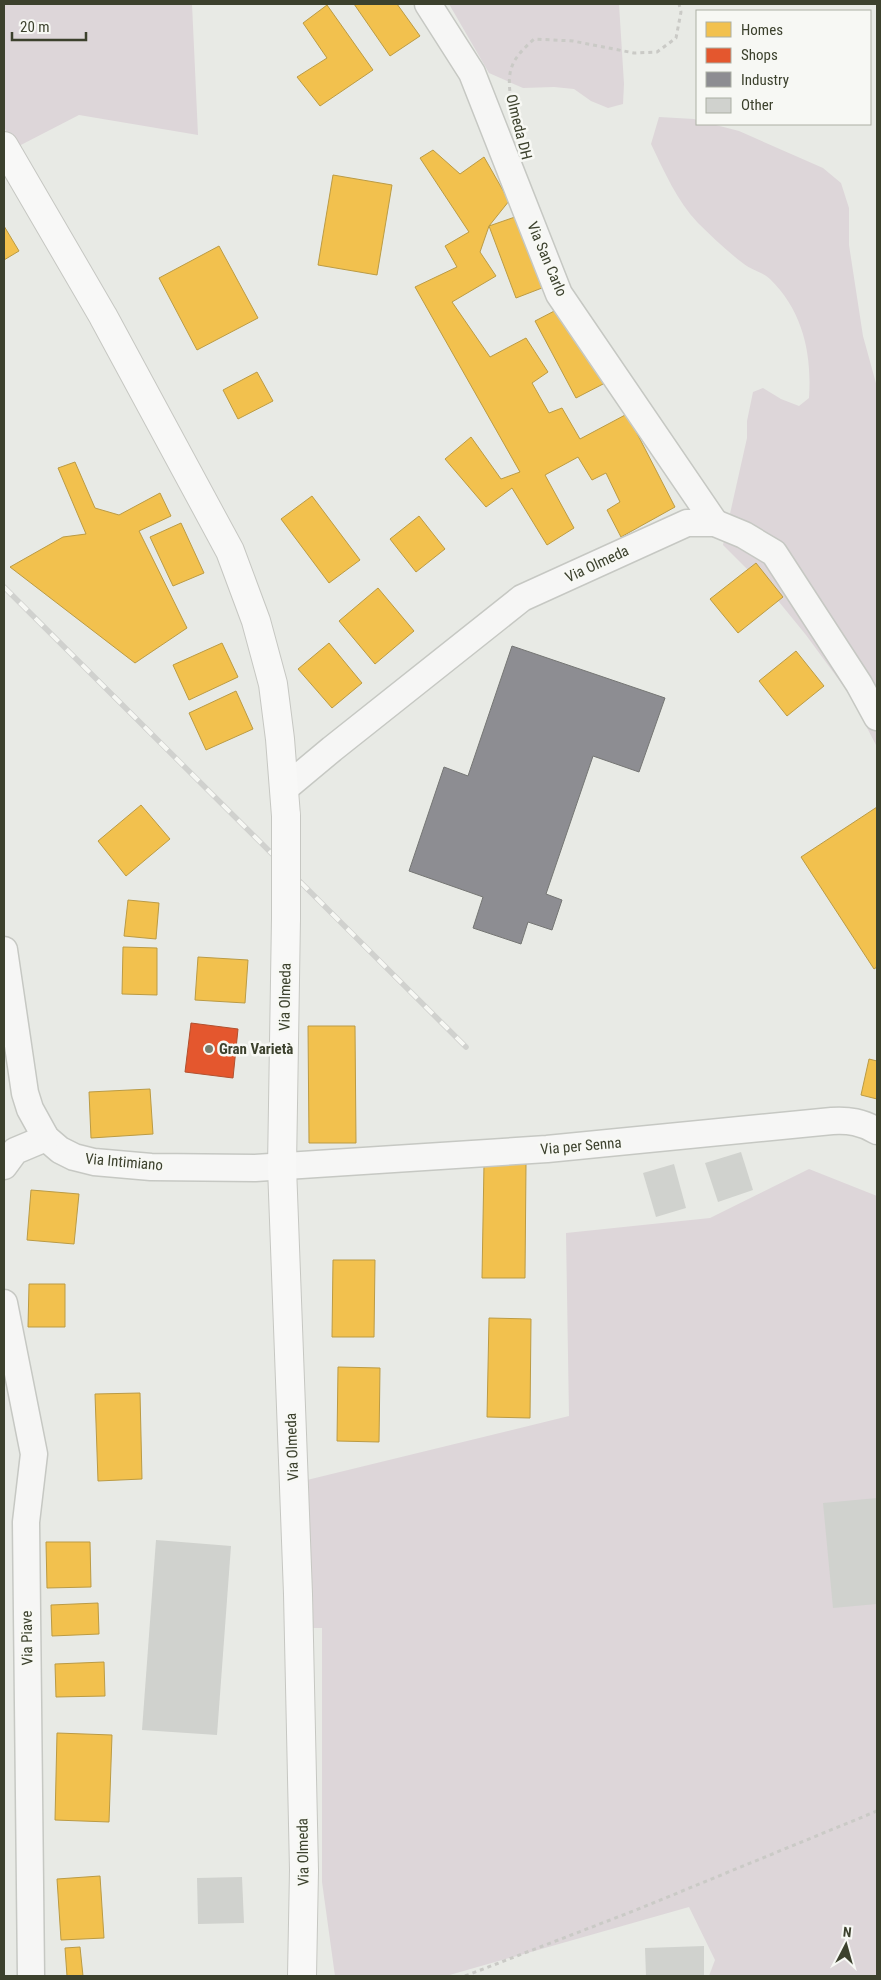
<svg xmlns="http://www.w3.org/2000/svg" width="881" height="1980" viewBox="0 0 881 1980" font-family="'Roboto Condensed',sans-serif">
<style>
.green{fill:#ddd6d9}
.homes{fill:#f2c14e;stroke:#bb9b44}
.shops{fill:#e4572e;stroke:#b2502e}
.industry{fill:#8d8d92;stroke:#757674}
.building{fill:#d0d2ce}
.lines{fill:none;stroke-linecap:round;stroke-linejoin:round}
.minor-casing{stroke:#c6c8c3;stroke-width:29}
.major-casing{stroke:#c6c7c2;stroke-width:30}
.path{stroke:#cacac6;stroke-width:3;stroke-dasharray:4 4;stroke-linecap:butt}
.minor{stroke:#f6f6f5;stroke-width:26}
.major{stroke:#f8f8f7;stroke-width:28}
.rail-casing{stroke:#d0d1ce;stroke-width:5.5}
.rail{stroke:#f7f8f4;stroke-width:4;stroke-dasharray:11;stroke-linecap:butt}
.major-bridge-casing{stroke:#c6c7c2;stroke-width:30;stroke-linecap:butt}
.major-bridge{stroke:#f8f8f7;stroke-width:28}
.poi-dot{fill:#787c6d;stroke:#f7f8f4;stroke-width:2}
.labels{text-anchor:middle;stroke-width:5;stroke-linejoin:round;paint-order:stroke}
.street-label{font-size:15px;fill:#3c412d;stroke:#f7f8f4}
.poi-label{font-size:15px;font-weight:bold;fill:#3c412d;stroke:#f7f8f4;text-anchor:start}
</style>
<rect width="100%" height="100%" fill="#e8eae5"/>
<g class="green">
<polygon points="4,4 192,4 198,135 79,115 15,148 4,127"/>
<polygon points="449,4 619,4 624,84 623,104 608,108 591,101 574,89 554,87 523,88 489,73"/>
<path d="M659,117L694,119L697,120V124H712L739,131L823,168L841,183L849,208V245L863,336L877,387V747L850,695L806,635L775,597L723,545L747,438V421L753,392L763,388L781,399L799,406L809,398C812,354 803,311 770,279C763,272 751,270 744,264C728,252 712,237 698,223C677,201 664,171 651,144Z"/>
<polygon points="809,1169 877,1196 877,1976 709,1976 715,1960 689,1907 446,1976 335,1976 322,1882 322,1628 311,1628 307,1480 569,1416 566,1233 710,1218"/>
</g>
<g class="homes">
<polygon points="354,4 397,4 420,36 390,56"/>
<polygon points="327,5 373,70 320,106 297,77 327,58 303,23"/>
<polygon points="433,150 460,174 484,157 509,201 489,226 480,252 496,276 452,302 490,357 526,338 548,372 532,383 549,413 562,408 580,439 627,414 675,507 621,537 607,510 620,502 606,473 592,480 578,457 545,475 574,528 547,545 512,488 486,507 445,459 471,437 501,479 520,472 415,287 457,267 445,246 469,232 420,158"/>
<polygon points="333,175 392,185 377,275 318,265"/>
<polygon points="515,217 542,288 516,298 489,226"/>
<polygon points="4,226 19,251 4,260"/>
<polygon points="219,246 258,318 197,350 159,278"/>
<polygon points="564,306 605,383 576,398 535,321"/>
<polygon points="257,372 273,401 238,419 223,390"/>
<polygon points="75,462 95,508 119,515 160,493 171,516 139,531 187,628 135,663 10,567 63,537 86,534 58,468"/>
<polygon points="312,496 360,560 329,583 281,519"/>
<polygon points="419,516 445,549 416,572 390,539"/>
<polygon points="181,523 204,573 173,586 150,537"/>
<polygon points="756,563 783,597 738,633 710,599"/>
<polygon points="378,588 414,631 375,664 339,621"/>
<polygon points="222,643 238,677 189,700 173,665"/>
<polygon points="329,643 362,683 332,708 298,669"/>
<polygon points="796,651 824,686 787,716 759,681"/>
<polygon points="236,691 253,729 206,750 189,713"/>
<polygon points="141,805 170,839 126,876 98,841"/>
<polygon points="877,807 877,967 874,969 801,857"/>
<polygon points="128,900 159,903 156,939 124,936"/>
<polygon points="123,947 157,948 157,995 122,994"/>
<polygon points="198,957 248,960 245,1003 195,1000"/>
<polygon points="308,1026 355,1026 356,1143 309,1143"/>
<polygon points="869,1059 877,1061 877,1099 861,1095"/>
<polygon points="150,1089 153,1134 91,1138 89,1092"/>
<polygon points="484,1164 526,1164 525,1278 482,1278"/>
<polygon points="31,1190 79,1194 74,1244 27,1240"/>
<polygon points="333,1260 375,1260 374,1337 332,1337"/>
<polygon points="29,1284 65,1284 65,1327 28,1327"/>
<polygon points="489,1318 531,1319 530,1418 487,1417"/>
<polygon points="338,1367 380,1368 379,1442 337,1441"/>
<polygon points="140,1393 142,1479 98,1481 95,1394"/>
<polygon points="46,1542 90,1542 91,1587 47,1588"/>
<polygon points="98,1603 99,1634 52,1636 51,1605"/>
<polygon points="104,1662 105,1696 56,1697 55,1664"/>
<polygon points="57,1733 112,1735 109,1822 55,1820"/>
<polygon points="100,1876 104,1938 61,1940 57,1879"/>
<polygon points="80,1947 83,1976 67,1976 65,1948"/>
</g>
<polygon class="shops" points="191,1023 238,1029 233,1078 185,1072"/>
<polygon class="industry" points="512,646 665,698 639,772 593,756 546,894 562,900 552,930 528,922 521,944 473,928 483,897 409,871 444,767 468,776"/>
<g class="building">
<polygon points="741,1152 753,1190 718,1202 705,1163"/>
<polygon points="674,1164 686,1208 656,1217 643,1173"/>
<polygon points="877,1498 877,1604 833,1608 823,1503"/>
<polygon points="156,1540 231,1546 217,1735 142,1730"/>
<polygon points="242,1877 244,1923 198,1924 197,1878"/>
<polygon points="704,1946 704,1976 646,1976 645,1948"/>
</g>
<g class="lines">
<g class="minor-casing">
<g id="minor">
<polyline points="428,4 472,73 559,294 715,523"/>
<polyline points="284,789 332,749 522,598 687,523 715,523 744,535 774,553 859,684 877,717"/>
<path d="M4,950L25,1093L30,1109L46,1138L60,1150L74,1157L94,1162L151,1167L255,1168L547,1149L832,1121C849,1120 862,1122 877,1131"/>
<polyline points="4,1166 15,1151 46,1138"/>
<polyline points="4,1303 34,1454 26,1522 31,1976"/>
</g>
</g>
<g class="major-casing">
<g id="major">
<polyline points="4,146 103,316 230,551 256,621 273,684 280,739 286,816"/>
<polyline points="286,918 282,1167 298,1594 304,1870 302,1976"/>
</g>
</g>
<g class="path">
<path d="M511,99C506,69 512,59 534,39L573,41L634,53L657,52L676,38L681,12L679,4"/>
<polyline points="465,1976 636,1910 877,1811"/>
</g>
<use href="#minor" class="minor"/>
<use href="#major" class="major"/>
<g class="rail-casing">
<polyline id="rail" points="4,587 466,1047"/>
</g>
<use href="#rail" class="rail"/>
<g class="major-bridge-casing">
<polyline id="major-bridge" points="286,918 286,816"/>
</g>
<use href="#major-bridge" class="major-bridge"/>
</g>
<circle class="poi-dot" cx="209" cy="1049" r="5"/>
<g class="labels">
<g class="street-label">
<text transform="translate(519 127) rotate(76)" y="5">Olmeda DH</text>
<text transform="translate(547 259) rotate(67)" y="5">Via San Carlo</text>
<text transform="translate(597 564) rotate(-25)" y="5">Via Olmeda</text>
<text transform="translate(285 997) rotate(-89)" y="5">Via Olmeda</text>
<text transform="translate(581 1146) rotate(-5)" y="5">Via per Senna</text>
<text transform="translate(124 1162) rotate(5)" y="5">Via Intimiano</text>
<text transform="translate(292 1447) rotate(-92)" y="5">Via Olmeda</text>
<text transform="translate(27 1638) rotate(-91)" y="5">Via Piave</text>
<text transform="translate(303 1852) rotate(-91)" y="5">Via Olmeda</text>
</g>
<g class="poi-label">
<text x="219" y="1054">Gran Varietà</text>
</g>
</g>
<rect width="881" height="1980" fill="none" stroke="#3c412d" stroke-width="10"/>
<rect x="696" y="10" width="175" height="115" fill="#f7f8f4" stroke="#acafa4"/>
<rect x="706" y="22" width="25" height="15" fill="#f2c14e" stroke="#acafa4"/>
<text x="741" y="35" font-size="15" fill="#3c412d">Homes</text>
<rect x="706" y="48" width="25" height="15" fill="#e4572e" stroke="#acafa4"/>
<text x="741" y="60" font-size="15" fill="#3c412d">Shops</text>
<rect x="706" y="72" width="25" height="15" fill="#8d8d92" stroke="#acafa4"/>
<text x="741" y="85" font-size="15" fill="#3c412d">Industry</text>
<rect x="706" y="98" width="25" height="15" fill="#d0d2ce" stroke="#acafa4"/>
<text x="741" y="110" font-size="15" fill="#3c412d">Other</text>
<g transform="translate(846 1945) rotate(6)" stroke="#f7f8f4" stroke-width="4" paint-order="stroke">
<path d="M0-4L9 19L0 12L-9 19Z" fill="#3c412d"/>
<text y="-8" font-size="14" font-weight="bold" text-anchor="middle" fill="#3c412d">N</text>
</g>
<path d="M12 32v8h74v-8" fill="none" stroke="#3c412d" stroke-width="2.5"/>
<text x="20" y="32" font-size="15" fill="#3c412d" stroke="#f7f8f4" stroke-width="4" paint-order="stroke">20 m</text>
</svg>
